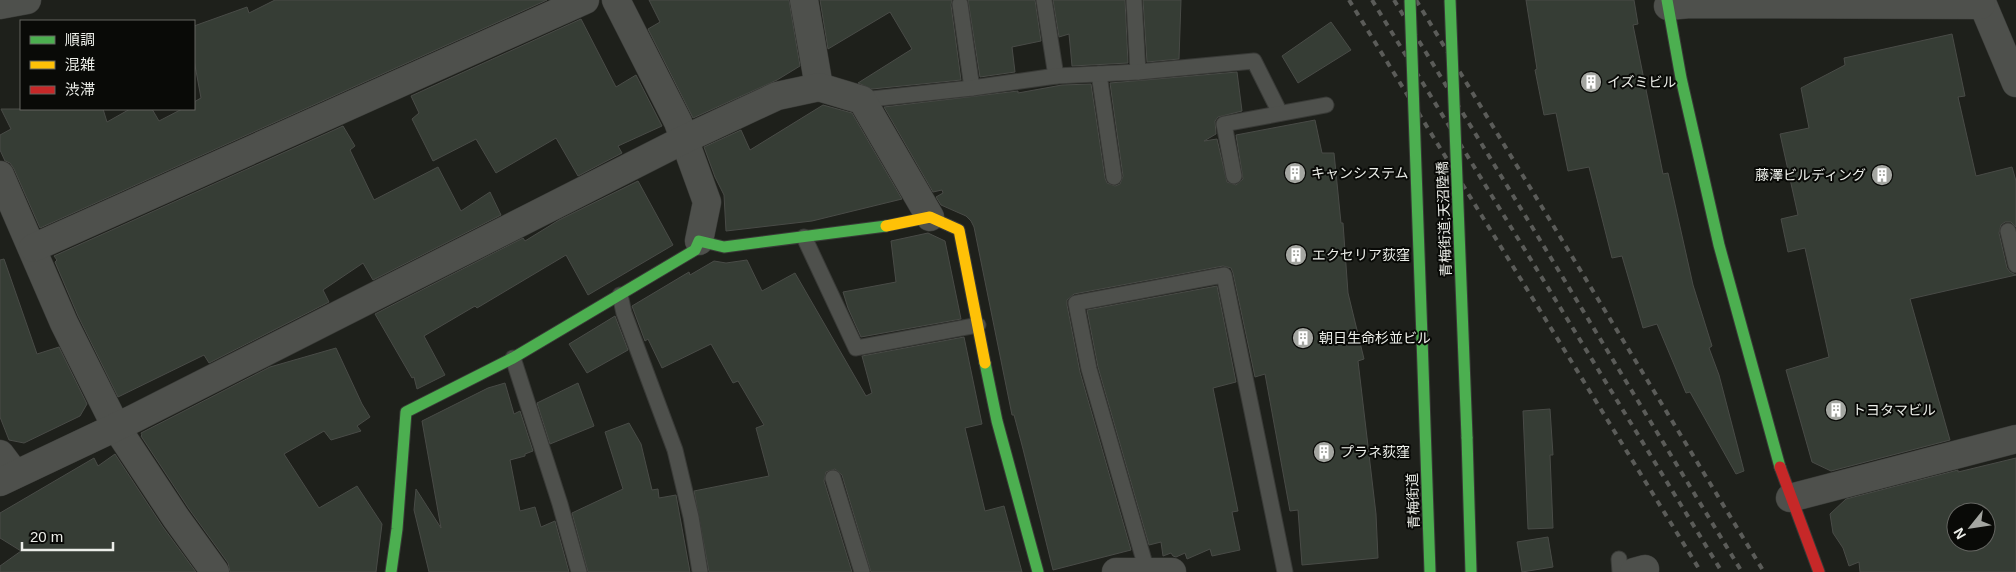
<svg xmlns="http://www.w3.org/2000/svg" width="2016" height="572" viewBox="0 0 2016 572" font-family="Arial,'Noto Sans JP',sans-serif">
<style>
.building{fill:#363d35;stroke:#494b47;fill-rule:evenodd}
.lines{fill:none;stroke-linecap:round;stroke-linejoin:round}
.lane-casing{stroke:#393a37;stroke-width:17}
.street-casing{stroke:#393a37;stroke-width:29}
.fast-casing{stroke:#393a37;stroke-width:13}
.slow-casing{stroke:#393a37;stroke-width:13}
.jam-casing{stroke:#393a37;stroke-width:13}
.lane{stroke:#4e504c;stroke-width:15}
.street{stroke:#4e504c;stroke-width:28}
.fast{stroke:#4caf50;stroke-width:11}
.slow{stroke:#ffc107;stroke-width:11}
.jam{stroke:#c62828;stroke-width:11}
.rail{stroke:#5b5c59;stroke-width:4;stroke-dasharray:6 6;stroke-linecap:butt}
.fast-bridge-casing{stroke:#393a37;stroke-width:13;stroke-linecap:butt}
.fast-bridge{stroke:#4caf50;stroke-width:11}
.labels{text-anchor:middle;stroke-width:4;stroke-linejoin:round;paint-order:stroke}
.poi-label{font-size:14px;fill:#eceee9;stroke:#090a07;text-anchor:start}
.street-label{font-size:14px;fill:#eceee9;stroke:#090a07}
</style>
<rect width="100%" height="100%" fill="#1e201b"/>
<g class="building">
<polygon points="275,0 547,0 40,228 14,169 10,163 5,161 0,150 0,135 11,129 1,109 103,109 107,122 130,109 152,109 159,121 182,109 194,109 194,102 201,98 194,60 194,26 247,7 249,13"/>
<polygon points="649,0 789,0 800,66 777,80 693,118 648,29 660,22"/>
<polygon points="820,0 952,0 951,5 961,80 872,89 858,83 912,49 890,12 828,49"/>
<polygon points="968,0 1035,0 1041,41 1012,47 1015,72 980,77"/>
<polygon points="1053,0 1125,0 1128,63 1072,66 1069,34 1059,37"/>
<polygon points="1143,0 1181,0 1179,59 1147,62"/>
<polygon points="1526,0 1634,0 1638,24 1633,25 1663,174 1668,173 1693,285 1712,346 1709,348 1719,375 1744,471 1736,474 1690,392 1686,393 1657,324 1643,328 1622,256 1612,258 1589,167 1568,171 1556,113 1544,115 1535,70 1537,69"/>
<polygon points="581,19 616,87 636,75 662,126 618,146 622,153 578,176 556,138 496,173 476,139 433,161 412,119 419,113 411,96"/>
<polygon points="1331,22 1351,50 1298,83 1282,56"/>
<polygon points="1952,34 1965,96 1958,97 1976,176 2012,167 2016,181 2016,227 2011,222 2005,222 2001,225 1999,233 2007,268 2010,272 2016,275 1910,299 1950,440 1831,471 1812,462 1786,370 1829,357 1805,248 1788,252 1781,219 1798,215 1780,134 1809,128 1801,88 1845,65 1844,58"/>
<polygon points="1237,72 1242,111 1218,117 1215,121 1216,134 1204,141 1217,139 1227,182 1236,185 1243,179 1236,135 1315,120 1322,153 1334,153 1341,223 1343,223 1348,293 1364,359 1358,361 1376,514 1378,558 1302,565 1298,510 1290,511 1265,374 1255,377 1233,273 1231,268 1223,266 1074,294 1067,300 1067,305 1080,372 1131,550 1053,570 1023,449 1014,415 1012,415 974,227 971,221 966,216 941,205 936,197 943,193 942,190 933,192 884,107 1018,91 1018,93 1062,85 1091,84 1105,178 1107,183 1115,186 1120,184 1123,176 1110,83"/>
<polygon points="823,105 852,113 902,199 812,221 726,231 724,195 715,177 704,147 741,130 750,150"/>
<polygon points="343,126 355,146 350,150 374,200 438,167 461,211 490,192 501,215 373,280 363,263 323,290 329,302 209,363 204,355 118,397 78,316 55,262 57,260 54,256"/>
<polygon points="638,181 673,245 588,295 566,255 477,308 475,306 424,336 445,375 417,389 414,377 412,378 375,314 523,238 525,241 559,220"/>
<polygon points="928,233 945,241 961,319 861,337 848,308 843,292 896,282 891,241"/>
<polygon points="4,259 37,354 59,347 87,404 80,416 24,443 9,440 0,417 0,260"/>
<polygon points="747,260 762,291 795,273 866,396 872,393 862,356 964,337 982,424 965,428 985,511 1004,506 1022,572 871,572 842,475 835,469 826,472 824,481 852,572 709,572 694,491 769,476 756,428 764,425 738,381 733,383 711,344 662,368 648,339 645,341 632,306 689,272 690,275 714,261 726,263"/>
<polygon points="1217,286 1236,382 1213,388 1238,511 1232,512 1240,550 1212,556 1210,549 1187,559 1185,553 1176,557 1173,556 1171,553 1163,556 1161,542 1149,545 1098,367 1087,310"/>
<polygon points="615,316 628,350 587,373 569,344"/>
<polygon points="336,348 362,404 370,417 357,426 361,431 331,440 324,431 284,454 319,508 357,486 382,524 376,572 230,572 228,563 189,509 141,436 142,435 141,433 270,367"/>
<polygon points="505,383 514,414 520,411 533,451 525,454 525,456 510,460 520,511 535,507 541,527 555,521 569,572 429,572 414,510 416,489 441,528 422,421 488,388"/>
<polygon points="578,383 594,426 550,444 537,403"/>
<polygon points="1550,409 1553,455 1550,455 1553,528 1528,529 1523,411"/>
<polygon points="629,423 641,444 652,490 658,489 659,498 676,495 690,572 588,572 572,513 623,489 605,432"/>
<polygon points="115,454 163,527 196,572 0,572 0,566 21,551 0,538 0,513 94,458 98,466"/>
<path d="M2016,458V572H1860L1859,562L1849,566L1843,548L1833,533L1830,514L1846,499L1958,470V472ZM1956,512H1986V542H1956Z"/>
<polygon points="1548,537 1553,567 1522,572 1517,542"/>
</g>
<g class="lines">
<g class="lane-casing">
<g id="lane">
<polyline points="1044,0 1056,76"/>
<polyline points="1134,0 1138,72"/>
<polyline points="960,4 972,88"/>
<polyline points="1099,74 1114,177"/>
<polyline points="862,100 972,88 1056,76 1138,72 1254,61 1280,113"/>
<polyline points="1234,176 1224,124 1326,105"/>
<polyline points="2008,231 2016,265"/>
<polyline points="804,237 856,348 978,325"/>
<polyline points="620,295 624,313 675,450 691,517 700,572"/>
<polyline points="513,358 560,504 579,572"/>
<polyline points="833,478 862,572"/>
<polyline points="1619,559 1620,572"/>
<polyline points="1147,571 1089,369 1076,303 1224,275 1285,572"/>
</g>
</g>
<g class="street-casing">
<g id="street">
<polyline points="616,0 678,122 707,202 699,241"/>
<polyline points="804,0 819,87"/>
<polyline points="1981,0 2016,83"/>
<polyline points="0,5 27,0"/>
<polyline points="1668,6 1690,4 1981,5"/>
<polyline points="0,175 64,323 116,427 176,518 215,572"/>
<polyline points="33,248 585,0"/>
<polyline points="0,454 15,474"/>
<polyline points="0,482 133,419 683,140 777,96 819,87 862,100 930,217"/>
<polyline points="1790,498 2016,439"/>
<polyline points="1116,572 1172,572"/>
<polyline points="1634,572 1645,569"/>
</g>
</g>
<g class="fast-casing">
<g id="fast">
<polyline points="1667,0 1681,78 1719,245 1780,467"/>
<polyline points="1422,338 1430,572"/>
<polyline points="985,363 997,421 1038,572"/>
<polyline points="1467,437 1471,572"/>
<polyline points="391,572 397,529 406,412 513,358 695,250 699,241 724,247 886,226"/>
</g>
</g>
<g class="slow-casing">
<polyline id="slow" points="886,226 930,217 959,230 985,363"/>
</g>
<g class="jam-casing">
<polyline id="jam" points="1780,467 1819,572"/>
</g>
<use href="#lane" class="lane"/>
<use href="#street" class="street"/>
<use href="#fast" class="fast"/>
<use href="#slow" class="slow"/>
<use href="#jam" class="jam"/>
<g class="rail">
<polyline points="1349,0 1701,572"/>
<polyline points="1372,0 1722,572"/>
<polyline points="1394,0 1742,572"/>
<polyline points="1416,0 1764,572"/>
</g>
<g class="fast-bridge-casing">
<g id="fast-bridge">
<polyline points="1410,0 1422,338"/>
<polyline points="1450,0 1467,437"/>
</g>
</g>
<use href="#fast-bridge" class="fast-bridge"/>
</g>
<defs>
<g id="building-disc" transform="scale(1.125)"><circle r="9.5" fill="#a4a6a1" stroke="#090a07"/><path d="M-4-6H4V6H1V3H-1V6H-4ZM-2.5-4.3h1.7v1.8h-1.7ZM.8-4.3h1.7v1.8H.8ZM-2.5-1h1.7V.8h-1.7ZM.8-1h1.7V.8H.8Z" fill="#fff"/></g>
</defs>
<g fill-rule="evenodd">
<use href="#building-disc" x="1591" y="82"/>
<use href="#building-disc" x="1295" y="173"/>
<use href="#building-disc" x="1882" y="175"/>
<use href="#building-disc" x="1296" y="255"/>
<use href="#building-disc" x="1303" y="338"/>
<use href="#building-disc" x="1836" y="410"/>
<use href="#building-disc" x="1324" y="452"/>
</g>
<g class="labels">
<g class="poi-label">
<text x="1607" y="87">イズミビル</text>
<text x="1311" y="178">キャンシステム</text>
<text x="1866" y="180" text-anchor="end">藤澤ビルディング</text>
<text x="1312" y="260">エクセリア荻窪</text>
<text x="1319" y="343">朝日生命杉並ビル</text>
<text x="1852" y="415">トヨタマビル</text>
<text x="1340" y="457">プラネ荻窪</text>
</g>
<g class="street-label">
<text transform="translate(1444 219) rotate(-92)" y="5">青梅街道;天沼陸橋</text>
<text transform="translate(1413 501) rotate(-92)" y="5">青梅街道</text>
</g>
</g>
<rect x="20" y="20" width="175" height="90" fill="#090a07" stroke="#646561"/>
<rect x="30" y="36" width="25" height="8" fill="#4caf50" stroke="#646561"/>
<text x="65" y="45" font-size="15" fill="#eceee9">順調</text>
<rect x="30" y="61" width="25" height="8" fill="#ffc107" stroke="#646561"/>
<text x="65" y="70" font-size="15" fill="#eceee9">混雑</text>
<rect x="30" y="86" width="25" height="8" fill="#c62828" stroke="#646561"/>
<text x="65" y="95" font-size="15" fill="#eceee9">渋滞</text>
<g transform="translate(1971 527) rotate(240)"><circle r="24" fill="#090a07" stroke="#646561"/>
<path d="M0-4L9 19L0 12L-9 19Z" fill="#a4a6a1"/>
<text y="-8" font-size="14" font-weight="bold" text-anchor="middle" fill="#eceee9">N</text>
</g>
<path d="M22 542v8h91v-8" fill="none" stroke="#eceee9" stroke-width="2.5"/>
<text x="30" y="542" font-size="15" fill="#eceee9" stroke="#090a07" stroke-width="4" paint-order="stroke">20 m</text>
</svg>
